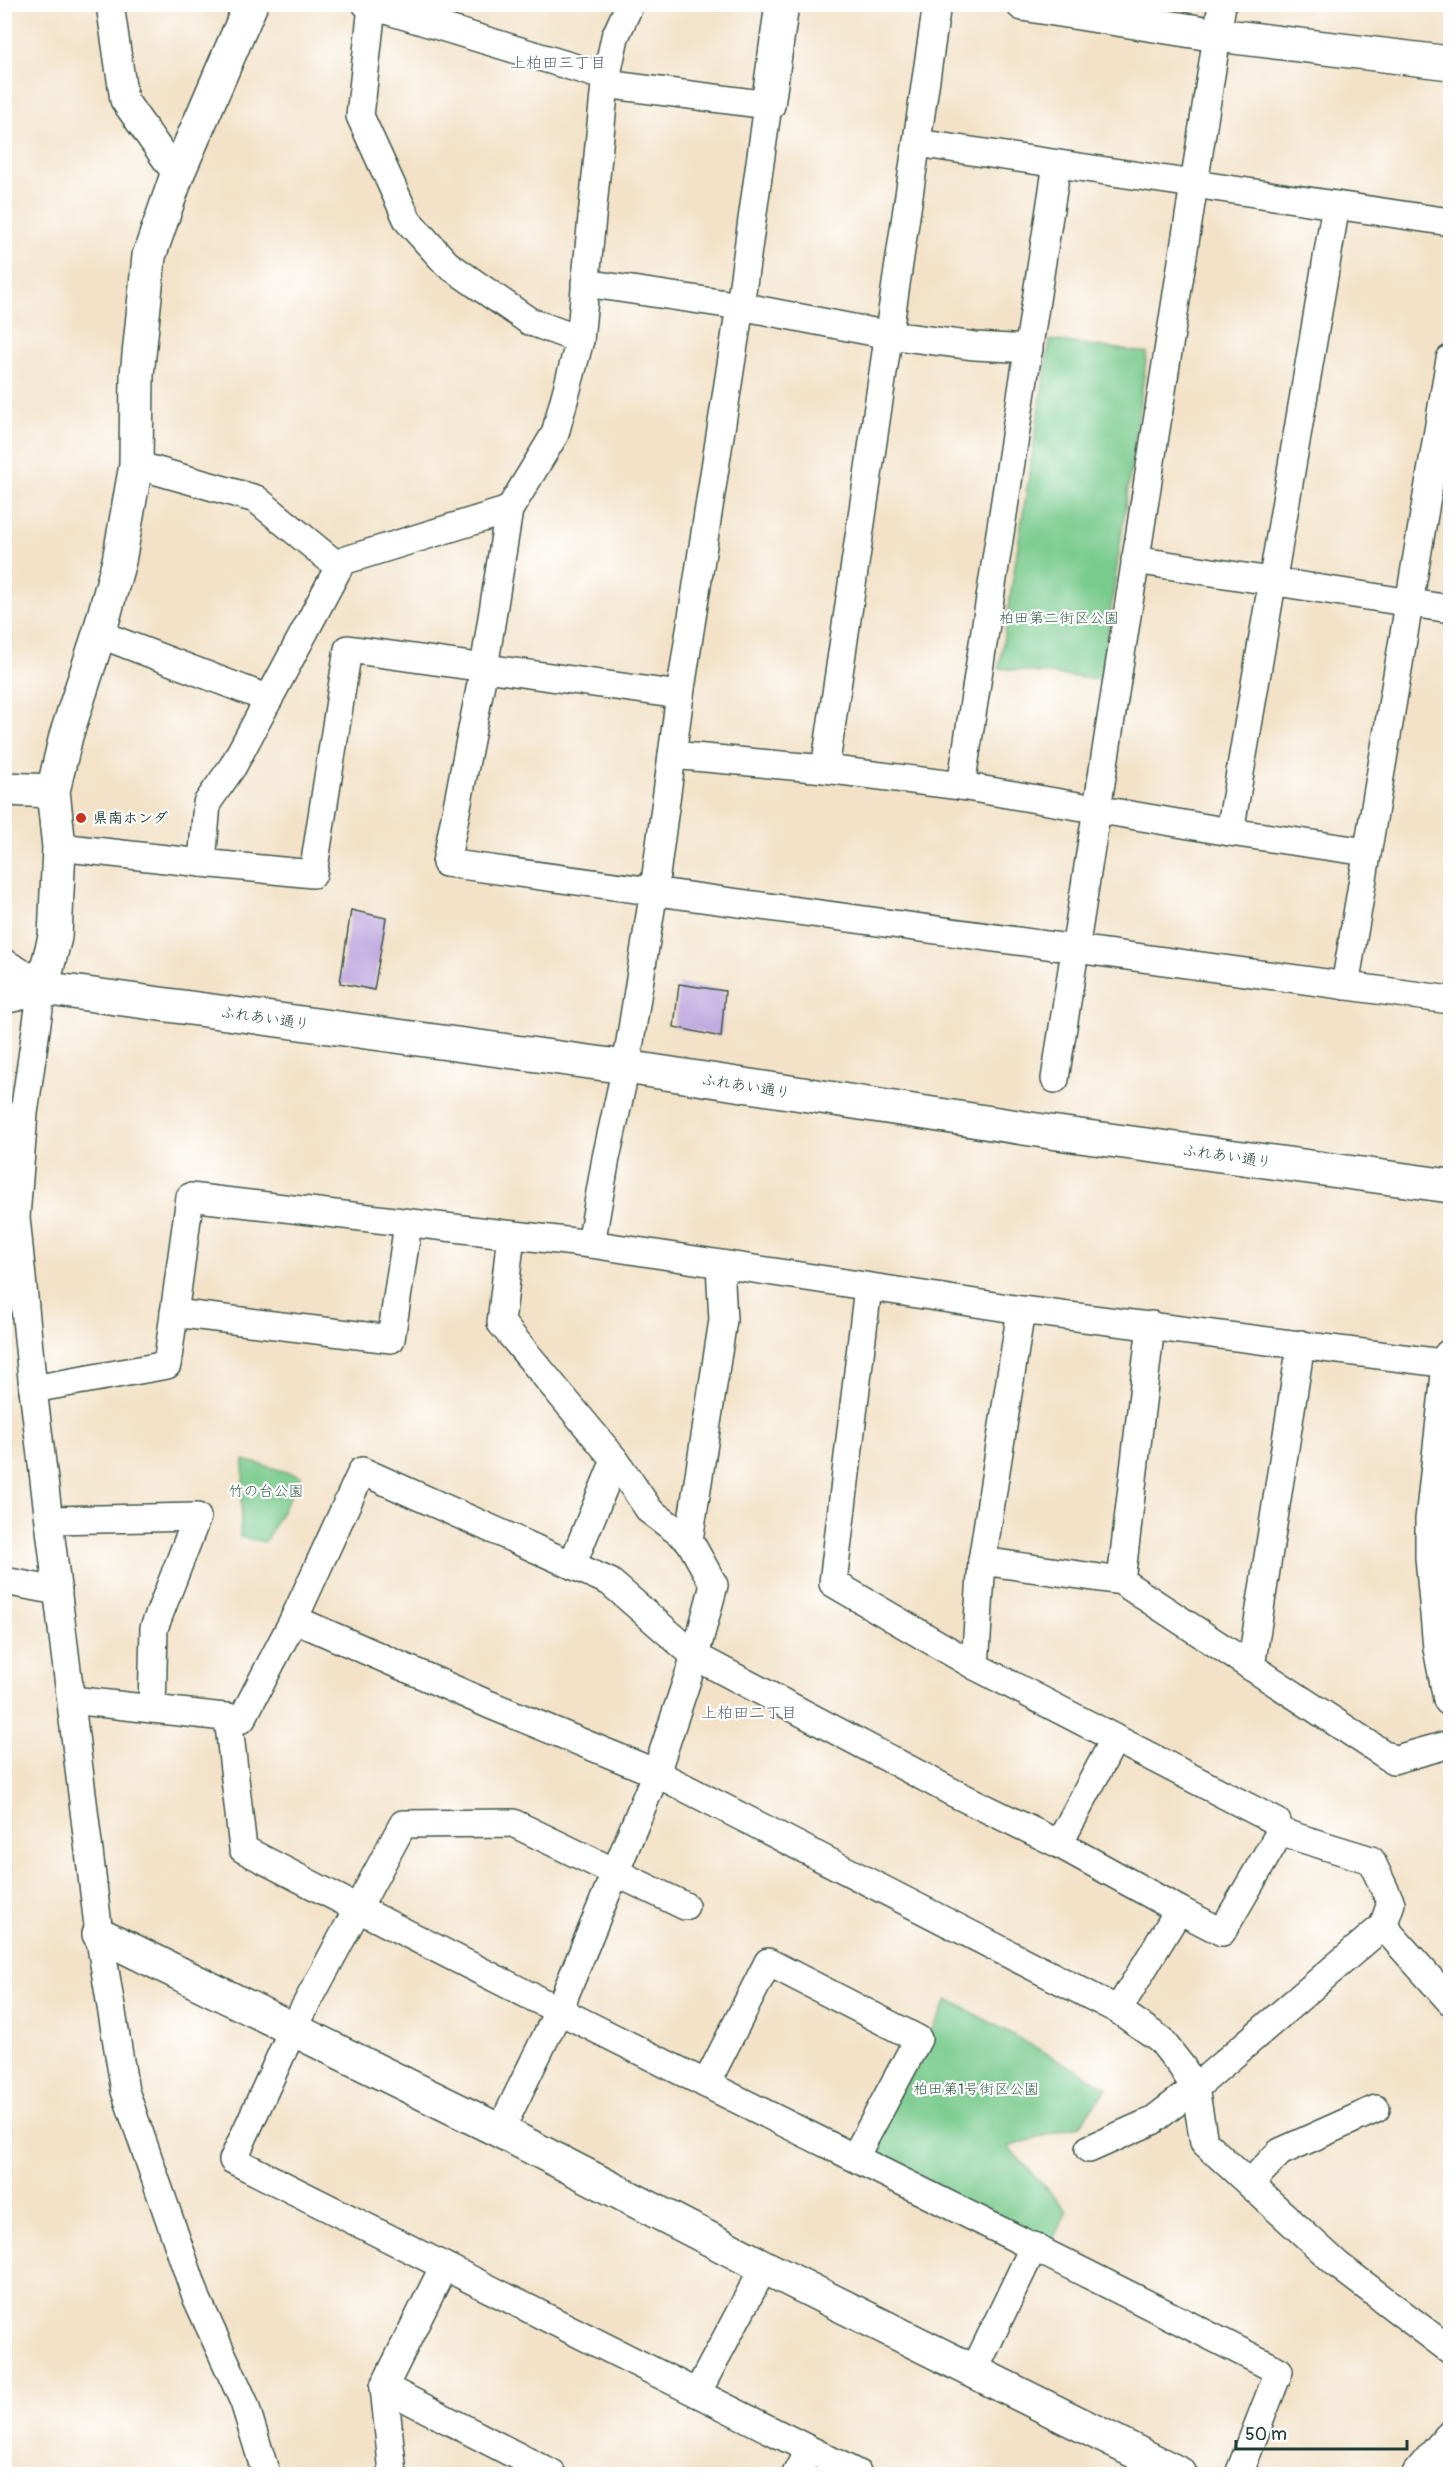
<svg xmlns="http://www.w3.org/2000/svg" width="1455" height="2479" viewBox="0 0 1455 2479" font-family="Pangolin,'Klee One',sans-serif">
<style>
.green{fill:#79cb8d;stroke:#4c8460;stroke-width:1.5}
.building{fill:#c1ace0}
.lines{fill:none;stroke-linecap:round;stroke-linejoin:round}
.street-casing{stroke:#3f564a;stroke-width:30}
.secondary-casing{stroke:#3f564a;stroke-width:36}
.street{stroke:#fff;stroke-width:27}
.secondary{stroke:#fff;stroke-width:33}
.poi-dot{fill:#c8321e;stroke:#fff;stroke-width:2}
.labels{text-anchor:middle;stroke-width:4.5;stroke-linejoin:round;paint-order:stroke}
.park-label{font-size:15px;fill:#36604a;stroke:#fff}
.poi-label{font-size:15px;font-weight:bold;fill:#1f3d34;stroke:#fff;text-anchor:start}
.street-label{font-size:15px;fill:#1f3d34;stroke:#fff}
.neighbourhood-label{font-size:16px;fill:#586470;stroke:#fff}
</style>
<rect width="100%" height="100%" fill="#fff"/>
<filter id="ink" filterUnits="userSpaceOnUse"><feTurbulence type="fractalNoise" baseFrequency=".0167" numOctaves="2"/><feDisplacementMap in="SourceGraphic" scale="12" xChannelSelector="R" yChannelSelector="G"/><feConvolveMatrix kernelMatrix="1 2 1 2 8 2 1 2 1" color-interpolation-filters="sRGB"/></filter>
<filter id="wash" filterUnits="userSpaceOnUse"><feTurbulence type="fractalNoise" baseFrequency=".008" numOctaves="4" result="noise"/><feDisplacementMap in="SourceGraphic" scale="24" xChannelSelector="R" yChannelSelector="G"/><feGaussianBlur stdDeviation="1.35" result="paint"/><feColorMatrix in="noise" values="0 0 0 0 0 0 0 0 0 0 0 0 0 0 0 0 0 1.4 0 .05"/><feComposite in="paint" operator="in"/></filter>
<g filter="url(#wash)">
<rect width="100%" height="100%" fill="#f3e2c8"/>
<g class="green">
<polygon points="1050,340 1147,353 1101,680 999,668"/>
<polygon points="244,1460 301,1476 265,1542 240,1537"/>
<polygon points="948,1999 1107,2087 1080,2125 1008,2147 1067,2211 1047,2252 870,2150"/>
</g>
<g id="blocks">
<g class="building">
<polygon points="351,910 386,918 374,990 340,983"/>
<polygon points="679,984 725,991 721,1037 674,1027"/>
</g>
</g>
</g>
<g filter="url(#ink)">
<use href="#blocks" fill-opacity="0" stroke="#3f564a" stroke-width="1.5"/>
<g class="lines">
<g class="street-casing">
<g id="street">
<polyline points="110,4 124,100 177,175"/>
<polyline points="366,4 606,77"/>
<polyline points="630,4 615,37 605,84 580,340 555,434 509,510 484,668 446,863 1450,1000"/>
<polyline points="372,6 360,116 408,221 447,264 529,321 580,340"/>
<polyline points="917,143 1450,222"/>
<polyline points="585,283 740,306 889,335 975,346 1029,349"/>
<polyline points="136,465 256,499 339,567"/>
<polyline points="1135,560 1450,609"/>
<polyline points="99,634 269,699"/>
<polyline points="672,755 825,769 961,786 1230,832 1367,852"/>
<polyline points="825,769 937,4"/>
<polyline points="961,786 1057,164"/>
<polyline points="1230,832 1336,205"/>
<polyline points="59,847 202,863 207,803 233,766 339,567 346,560 509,510"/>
<polyline points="202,863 313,874 348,649 680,695"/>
<polyline points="1345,986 1450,359"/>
<polyline points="42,988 24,1113 16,1217 33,1389 99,1934 125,2091 197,2299 244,2402 266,2474"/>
<polyline points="1055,1079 1222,4"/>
<polyline points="511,1235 501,1323 615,1460 650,1511 689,1540"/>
<polyline points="591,1244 606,1158 626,1067 654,890 680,695 740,306 768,105 605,84"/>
<polyline points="868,1287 833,1583 975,1666"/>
<polyline points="1021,1310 982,1561 975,1666 1277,1822 1280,1832 1222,1932 1179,1910 1118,2010"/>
<polyline points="174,1313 391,1339 408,1224"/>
<polyline points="33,1389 167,1365 190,1197 591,1244 1021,1310 1450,1364"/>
<polyline points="50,1520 197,1517 154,1628 152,1709"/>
<polyline points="982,1561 1121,1581 1393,1760 1450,1744"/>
<polyline points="572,1565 615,1460"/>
<polyline points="4,1581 58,1591"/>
<polyline points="1121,1581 1151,1325"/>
<polyline points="294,1619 362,1471 610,1582 695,1656 952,1792 1059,1844 1179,1910"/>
<polyline points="1251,1667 1301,1344"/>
<polyline points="72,1700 242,1719 294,1619 488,1704 656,1773 1118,2010 1160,2039 1182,2067 1195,2088 1204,2142 1338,2265 1450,2350"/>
<path d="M228,1717L243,1849C586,2028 935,2195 1279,2371L1239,2474"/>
<polyline points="1059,1844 1114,1740"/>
<polyline points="685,1906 513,1823 403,1824 292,2031 233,2160 858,2474"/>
<polyline points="1383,1926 1450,2001"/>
<polyline points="706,2084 768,1962 918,2039 855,2157"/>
<polyline points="500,2131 558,2012 656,1773 695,1656 714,1585 689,1540 723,1320 720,1265"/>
<polyline points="1089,2149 1152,2121 1195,2088 1383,1926 1391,1903 1371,1860 1280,1832"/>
<polyline points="1250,2183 1280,2152 1376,2109"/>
<polyline points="974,2371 1034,2246"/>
<polyline points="384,2387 552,2474"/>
<polyline points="697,2393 764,2267"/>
<polyline points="393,2474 384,2387 444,2266"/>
<polyline points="796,2474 809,2450"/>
</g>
</g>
<g class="secondary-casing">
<g id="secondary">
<polyline points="1023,4 1217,35 1450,63"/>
<polyline points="768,105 782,4"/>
<polyline points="4,789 53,791"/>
<polyline points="4,966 42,988"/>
<polyline points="42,988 55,937 59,847 53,791 66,736 99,634 119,561 136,465 137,375 149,256 177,175 251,4"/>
<polyline points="4,997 42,988 626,1067 1050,1132 1450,1186"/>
<polyline points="1450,1356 1432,1520 1432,1557 1440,1648 1450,1699"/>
<polyline points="99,1934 500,2131 764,2267 1180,2474"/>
<polyline points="1419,2474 1450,2438"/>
</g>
</g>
<use href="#street" class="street"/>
<use href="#secondary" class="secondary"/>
</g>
</g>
<circle class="poi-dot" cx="81" cy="818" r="6"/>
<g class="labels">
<g class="park-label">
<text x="1059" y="623">柏田第二街区公園</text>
<text x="266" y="1496">竹の台公園</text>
<text x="976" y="2094">柏田第1号街区公園</text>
</g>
<g class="poi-label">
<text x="93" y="823">県南ホンダ</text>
</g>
<g class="street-label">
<text transform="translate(265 1018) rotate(8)" y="5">ふれあい通り</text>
<text transform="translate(746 1086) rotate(9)" y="5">ふれあい通り</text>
<text transform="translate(1227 1156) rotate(8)" y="5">ふれあい通り</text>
</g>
<g class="neighbourhood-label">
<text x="558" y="68">上柏田三丁目</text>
<text x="749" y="1718">上柏田二丁目</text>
</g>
</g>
<rect width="1455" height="2479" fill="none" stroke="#fff" stroke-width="24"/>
<path d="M1236 2440v9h171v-9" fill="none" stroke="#1f3d34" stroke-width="3"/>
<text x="1245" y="2440" font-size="18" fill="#1f3d34" stroke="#ffffff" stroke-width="4.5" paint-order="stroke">50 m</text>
</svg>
